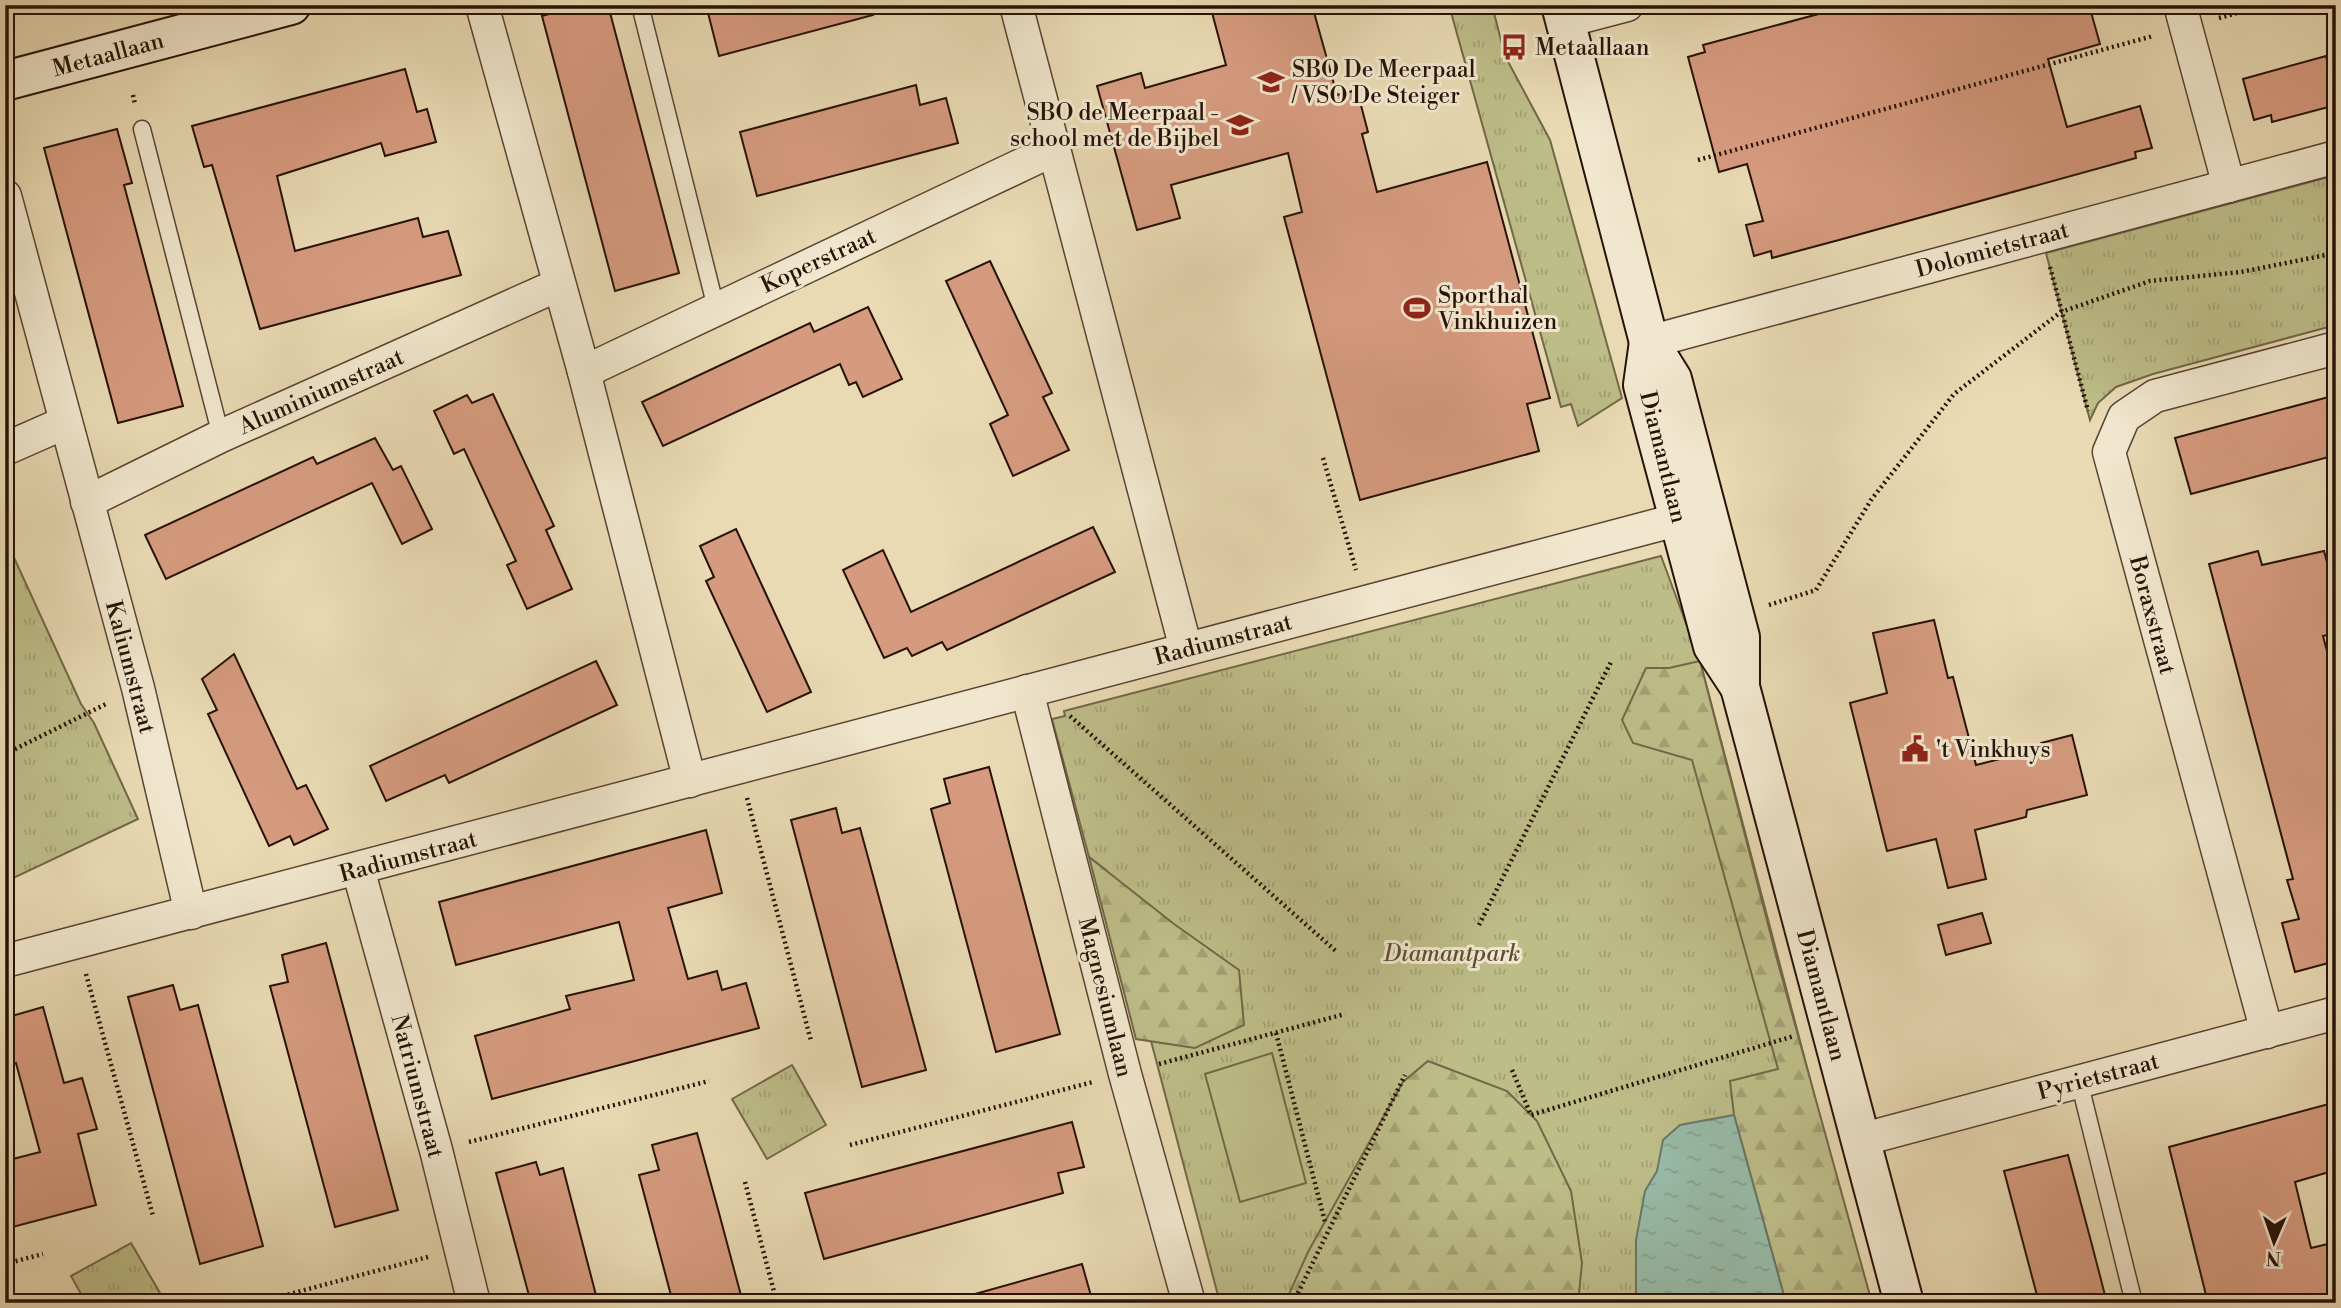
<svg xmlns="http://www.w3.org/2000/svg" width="2341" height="1308" viewBox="0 0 2341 1308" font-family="'Libre Bodoni',serif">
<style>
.grass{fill:url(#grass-tufts);stroke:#726848;stroke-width:2}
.forest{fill:url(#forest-firs);stroke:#726848;stroke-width:2}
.garden{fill:#bdbd88;stroke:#726848;stroke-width:2}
.water{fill:url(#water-ripples);stroke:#6b7768;stroke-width:2}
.building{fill:#d69b7f;stroke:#271208;stroke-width:2}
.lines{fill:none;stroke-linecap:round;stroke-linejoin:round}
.lane-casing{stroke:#584433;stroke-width:19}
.street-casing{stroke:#584433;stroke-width:35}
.secondary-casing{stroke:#271208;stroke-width:42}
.path{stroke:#271208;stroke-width:4.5;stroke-dasharray:2 3.5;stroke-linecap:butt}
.lane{stroke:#f1e7ce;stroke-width:16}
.street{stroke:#f1e7ce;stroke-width:32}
.secondary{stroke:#f1e7ce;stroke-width:38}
.labels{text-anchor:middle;stroke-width:6;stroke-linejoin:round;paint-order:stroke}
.poi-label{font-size:23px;fill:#271208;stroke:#f1e7ce;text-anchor:start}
.street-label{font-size:23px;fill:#271208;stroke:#f1e7ce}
.park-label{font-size:23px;font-style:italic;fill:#5c4e35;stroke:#f1e7ce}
</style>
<defs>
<pattern id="grass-tufts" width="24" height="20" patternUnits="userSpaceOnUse" patternTransform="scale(1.75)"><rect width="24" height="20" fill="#bdbd88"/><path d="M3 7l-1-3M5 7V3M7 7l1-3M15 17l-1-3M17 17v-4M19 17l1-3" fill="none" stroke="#a2a174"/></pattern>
<pattern id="forest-firs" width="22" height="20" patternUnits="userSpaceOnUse" patternTransform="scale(1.75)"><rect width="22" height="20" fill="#bdbd88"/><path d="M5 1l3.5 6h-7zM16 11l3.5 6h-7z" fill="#a2a174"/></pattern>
<pattern id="water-ripples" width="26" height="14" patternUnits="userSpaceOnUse" patternTransform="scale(1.75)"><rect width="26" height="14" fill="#98bba8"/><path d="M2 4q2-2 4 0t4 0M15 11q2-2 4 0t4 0" fill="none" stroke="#83a08f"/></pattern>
</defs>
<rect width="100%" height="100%" fill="#e9dab3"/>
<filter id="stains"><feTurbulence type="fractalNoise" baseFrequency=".00286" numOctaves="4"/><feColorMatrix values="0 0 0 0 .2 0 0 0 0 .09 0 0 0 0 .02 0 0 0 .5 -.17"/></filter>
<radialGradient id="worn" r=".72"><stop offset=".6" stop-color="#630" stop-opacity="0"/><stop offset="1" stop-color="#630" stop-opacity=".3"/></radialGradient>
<g class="grass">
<polygon points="1449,5 1492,5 1505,56 1550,140 1622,398 1578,426 1571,404 1561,407"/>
<polygon points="2336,175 2336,325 2153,374 2116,387 2098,403 2090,420 2046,253"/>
<polygon points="5,538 81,704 94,723 138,819 5,882"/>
<polygon points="1661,556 1700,661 1869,1303 1220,1303 1106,870 1089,857 1052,719 1065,716 1064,711"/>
<polygon points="792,1065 826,1125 767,1159 732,1099"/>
<polygon points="131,1243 164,1300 159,1303 86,1303 71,1276"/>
</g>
<g class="forest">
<polygon points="1700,661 1778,963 1872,1303 1786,1303 1734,1115 1730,1081 1778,1069 1692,760 1633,743 1622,720 1646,668 1669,668"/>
<polygon points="1089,857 1174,924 1239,970 1244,1025 1195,1048 1136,1039"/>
<polygon points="1428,1061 1507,1091 1537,1121 1571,1191 1582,1263 1578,1303 1285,1303 1308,1252 1403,1082"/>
</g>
<polygon class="garden" points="1272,1053 1306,1183 1240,1202 1205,1074"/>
<polygon class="water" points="1734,1115 1786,1303 1636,1303 1636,1240 1645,1191 1657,1171 1663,1140 1680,1125"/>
<g class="building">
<polygon points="581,5 608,5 679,273 615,291 542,16"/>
<polygon points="706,5 872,5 873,15 719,56"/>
<polygon points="1210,5 1312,5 1337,95 1357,90 1368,132 1362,134 1377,192 1487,162 1550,398 1527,404 1539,451 1360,500 1284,217 1302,212 1288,153 1171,185 1180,218 1137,230 1097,86 1141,73 1145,88 1226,65"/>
<polygon points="1852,5 2089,5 2100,44 2048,59 2067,127 2140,106 2152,148 2135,152 2136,158 1839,240 1772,258 1771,251 1754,256 1746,225 1763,221 1747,164 1719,172 1688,57 1705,52 1703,45"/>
<polygon points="2326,56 2329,67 2336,65 2336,105 2272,122 2271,115 2254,120 2243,79"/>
<polygon points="405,69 417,112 427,109 436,142 385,156 381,143 277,176 295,251 418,218 423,237 448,231 461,275 260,329 212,165 204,167 192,126"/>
<polygon points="916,85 920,105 946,98 958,143 757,196 740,132"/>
<polygon points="117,129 132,183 124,185 183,406 118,423 44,148"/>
<polygon points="990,261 1052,393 1043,397 1069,450 1013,476 990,424 1008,415 946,281"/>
<polygon points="868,307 902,379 863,397 856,382 849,385 840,364 663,446 642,402 810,323 814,332"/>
<polygon points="493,394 554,526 546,530 572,589 527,609 507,565 516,561 464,449 454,454 434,411 467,395 472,403"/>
<polygon points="2336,395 2336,455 2191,494 2175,438"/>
<polygon points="375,438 393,470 401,466 432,529 402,544 372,483 166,579 145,535 313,457 317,464"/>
<polygon points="1093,527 1115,572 947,650 942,642 912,656 907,648 884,658 843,570 883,550 911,612"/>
<polygon points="736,529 811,692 767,712 706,581 714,577 700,546"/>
<polygon points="2258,551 2262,565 2324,551 2336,596 2336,633 2323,636 2336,685 2336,961 2295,972 2282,923 2299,919 2287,880 2293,879 2209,564"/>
<polygon points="1934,620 1948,678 1953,677 1976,765 2040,749 2041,743 2072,735 2087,795 2027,810 2026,817 1975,830 1986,879 1948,888 1936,839 1887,851 1850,703 1887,693 1873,633"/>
<polygon points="234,654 297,789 306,785 328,829 294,845 290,836 269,846 208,714 217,710 202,679"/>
<polygon points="596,661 617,705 449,783 445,775 386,801 370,766"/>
<polygon points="989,767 1060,1034 996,1052 931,809 950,803 944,779"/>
<polygon points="836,808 842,833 860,828 926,1070 862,1087 791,820"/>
<polygon points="706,830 722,893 668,908 688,979 717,971 722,990 746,983 759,1028 492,1099 475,1036 570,1009 566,996 634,980 619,922 456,965 439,902"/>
<polygon points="1982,913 1991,943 1946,955 1938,925"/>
<polygon points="326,943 398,1210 335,1227 270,986 288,982 282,955"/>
<polygon points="173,985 180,1010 198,1005 263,1246 200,1264 128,997"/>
<polygon points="43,1007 64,1083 82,1078 97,1129 78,1134 96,1205 5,1229 5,1182 14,1180 9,1160 40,1152 16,1063 5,1066 5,1018"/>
<polygon points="2336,1102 2336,1170 2295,1182 2311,1248 2336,1242 2336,1303 2208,1303 2169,1147"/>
<polygon points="1072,1122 1084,1167 1058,1173 1063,1193 824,1259 805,1193"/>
<polygon points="697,1133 719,1213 743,1303 673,1303 639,1175 659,1170 652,1145"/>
<polygon points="2068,1155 2092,1245 2107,1303 2039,1303 2004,1171"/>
<polygon points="536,1162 540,1175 563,1168 598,1303 531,1303 496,1173"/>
<polygon points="1082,1264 1093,1303 976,1303 975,1294"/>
</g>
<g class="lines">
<g class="lane-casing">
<g id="lane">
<polyline points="640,5 716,308"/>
<polyline points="142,129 221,436"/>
<polyline points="2079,1081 2134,1303"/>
</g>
</g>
<g class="street-casing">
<g id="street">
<polyline points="482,5 584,372 690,781"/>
<polyline points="1016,5 1186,649"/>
<polyline points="2180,5 2229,186"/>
<polyline points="1566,21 1627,5"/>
<polyline points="5,196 138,688 191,913"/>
<polyline points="1649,342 2336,157"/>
<polyline points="584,372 1053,150"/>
<polyline points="5,449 64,423"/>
<polyline points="87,502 221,436 558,285"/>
<polyline points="1027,691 1125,1074 1189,1303"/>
<polyline points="358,869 436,1150 474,1303"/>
<polyline points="5,961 1703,513"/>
<polyline points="2267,1032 2109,452 2124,417 2155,396 2336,348"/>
<polyline points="1860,1140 2336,1013"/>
</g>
</g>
<g class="secondary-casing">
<g id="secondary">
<polyline points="1561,5 1649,342 1672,379 1740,637 1740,687 1904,1303"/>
<polyline points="5,81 291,5"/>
<polyline points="1649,342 1643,385 1713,646 1740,687"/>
</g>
</g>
<g class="path">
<polyline points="2219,18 2266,5"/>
<polyline points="133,95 135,104"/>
<polyline points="1698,160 2153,36"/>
<polyline points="2050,267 2088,411"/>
<polyline points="1323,458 1356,570"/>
<polyline points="1769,605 1816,590 1871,500 1954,394 2061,312 2150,281 2241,272 2336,253"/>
<polyline points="1070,716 1337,952"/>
<polyline points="5,754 108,703"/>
<polyline points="747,798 811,1041"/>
<polyline points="1479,925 1611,662"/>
<polyline points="86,974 153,1216"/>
<polyline points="1276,1033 1325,1222"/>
<polyline points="1159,1064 1345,1014"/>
<polyline points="1512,1070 1531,1115 1794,1036"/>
<polyline points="469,1142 709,1081"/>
<polyline points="850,1145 1093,1082"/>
<polyline points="745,1182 777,1303"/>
<polyline points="5,1264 43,1254"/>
<polyline points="256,1303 428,1257"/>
<polyline points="1293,1303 1405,1075"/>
</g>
<use href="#lane" class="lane"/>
<use href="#street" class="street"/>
<use href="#secondary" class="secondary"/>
</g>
<defs>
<g id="bus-bare" transform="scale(2.1)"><path d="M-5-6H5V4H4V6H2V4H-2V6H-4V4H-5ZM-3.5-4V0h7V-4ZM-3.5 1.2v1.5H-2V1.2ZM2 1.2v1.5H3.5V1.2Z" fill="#8f2418" stroke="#f1e7ce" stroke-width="2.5" paint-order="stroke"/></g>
<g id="school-bare" transform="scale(2.1)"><path d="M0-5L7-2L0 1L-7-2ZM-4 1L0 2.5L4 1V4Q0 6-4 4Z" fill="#8f2418" stroke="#f1e7ce" stroke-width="2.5" paint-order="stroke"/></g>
<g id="stadium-bare" transform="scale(2.1)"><path d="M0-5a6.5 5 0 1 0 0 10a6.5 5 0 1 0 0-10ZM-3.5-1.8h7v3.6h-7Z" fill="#8f2418" stroke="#f1e7ce" stroke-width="2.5" paint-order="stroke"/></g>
<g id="civic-bare" transform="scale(2.1)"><path d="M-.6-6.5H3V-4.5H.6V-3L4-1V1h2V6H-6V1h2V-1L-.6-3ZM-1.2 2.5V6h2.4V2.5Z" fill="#8f2418" stroke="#f1e7ce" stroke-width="2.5" paint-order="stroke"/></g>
</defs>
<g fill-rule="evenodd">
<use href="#bus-bare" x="1514" y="47"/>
<use href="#school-bare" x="1271" y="82"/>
<use href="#school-bare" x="1240" y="125"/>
<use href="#stadium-bare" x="1417" y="308"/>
<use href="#civic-bare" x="1915" y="749"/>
</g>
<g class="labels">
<g class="poi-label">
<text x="1535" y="55">Metaallaan</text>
<text x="1292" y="77">SBO De Meerpaal<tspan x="1292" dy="26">/ VSO De Steiger</tspan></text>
<text x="1219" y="120" text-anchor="end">SBO de Meerpaal -<tspan x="1219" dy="26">school met de Bijbel</tspan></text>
<text x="1438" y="303">Sporthal<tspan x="1438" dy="26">Vinkhuizen</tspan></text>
<text x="1936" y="757">'t Vinkhuys</text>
</g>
<g class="street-label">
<text transform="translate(108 54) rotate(-15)" y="8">Metaallaan</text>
<text transform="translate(1992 249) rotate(-15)" y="8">Dolomietstraat</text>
<text transform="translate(818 260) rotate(-25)" y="8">Koperstraat</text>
<text transform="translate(321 391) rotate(-24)" y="8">Aluminiumstraat</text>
<text transform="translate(1664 457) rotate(76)" y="8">Diamantlaan</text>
<text transform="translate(2153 615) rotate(75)" y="8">Boraxstraat</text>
<text transform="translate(1223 639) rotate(-15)" y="8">Radiumstraat</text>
<text transform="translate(131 667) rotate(75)" y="8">Kaliumstraat</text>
<text transform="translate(408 856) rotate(-15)" y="8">Radiumstraat</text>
<text transform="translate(1822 995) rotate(75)" y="8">Diamantlaan</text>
<text transform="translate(1106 997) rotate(76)" y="8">Magnesiumlaan</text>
<text transform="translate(2098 1076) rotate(-15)" y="8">Pyrietstraat</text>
<text transform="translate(418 1086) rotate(75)" y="8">Natriumstraat</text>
</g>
<g class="park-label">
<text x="1452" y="961">Diamantpark</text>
</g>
</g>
<rect width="2341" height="1308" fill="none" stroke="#e9dab3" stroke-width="28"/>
<rect x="7" y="7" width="2327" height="1294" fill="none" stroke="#271208" stroke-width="3.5"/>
<rect x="14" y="14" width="2313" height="1280" fill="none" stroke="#271208" stroke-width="2"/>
<g transform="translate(2274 1242) rotate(182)" stroke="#f1e7ce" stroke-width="5" paint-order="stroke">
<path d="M0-5L12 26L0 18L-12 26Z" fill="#271208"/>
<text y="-10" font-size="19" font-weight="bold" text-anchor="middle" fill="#271208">N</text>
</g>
<rect width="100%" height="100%" filter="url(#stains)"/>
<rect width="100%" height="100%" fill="url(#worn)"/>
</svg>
